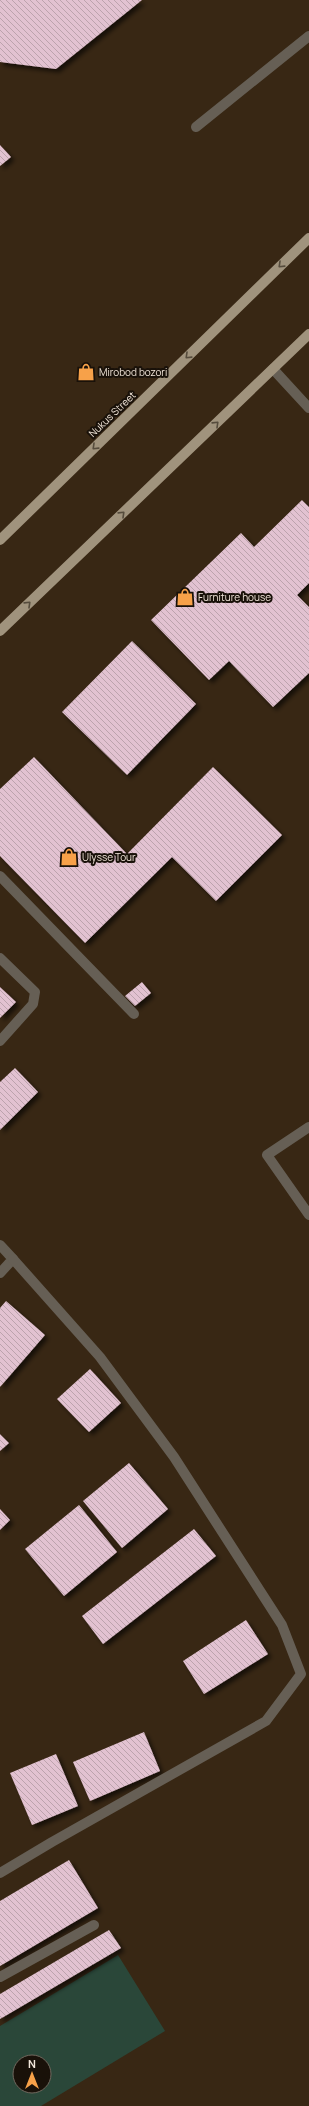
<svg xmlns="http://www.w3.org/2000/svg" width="309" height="2106" viewBox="0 0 309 2106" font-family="Manrope,sans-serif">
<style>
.garden{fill:#2a4739;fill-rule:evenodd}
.building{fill:url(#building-back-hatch);filter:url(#shadow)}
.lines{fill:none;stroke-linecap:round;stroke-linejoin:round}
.minor{stroke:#665f55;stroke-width:10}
.major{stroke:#a0937d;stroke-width:10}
.oneway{stroke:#564c3d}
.labels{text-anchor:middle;stroke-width:4;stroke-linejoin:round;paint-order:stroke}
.poi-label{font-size:10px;fill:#f3e7db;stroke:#191109;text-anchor:start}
.street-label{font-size:10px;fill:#f3e7db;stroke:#191109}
</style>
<defs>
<pattern id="building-back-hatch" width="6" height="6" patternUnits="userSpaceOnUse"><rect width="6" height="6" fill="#e2c2d1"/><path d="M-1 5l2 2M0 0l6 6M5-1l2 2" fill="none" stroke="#bca3ad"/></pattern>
<filter id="shadow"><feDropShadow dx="3.5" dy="3.5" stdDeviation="2" flood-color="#0009"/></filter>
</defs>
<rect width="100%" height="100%" fill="#382714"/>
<path class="garden" d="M118,1955L165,2031L41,2106H0V2026ZM20,2062H44V2086H20Z"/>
<g class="building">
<polygon points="0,0 142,0 56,69 0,62"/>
<polygon points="0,145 11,157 0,166"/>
<polygon points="302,500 309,507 309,583 297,595 309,607 309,673 273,707 229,661 209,680 151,620 241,533 254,547"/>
<polygon points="132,641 196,704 127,775 62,712"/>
<polygon points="34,757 127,854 213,767 282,835 216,901 172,857 85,943 0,856 0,789"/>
<polygon points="142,982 151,993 135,1006 125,996"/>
<polygon points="0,987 16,1002 0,1018"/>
<polygon points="15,1068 38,1092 0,1130 0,1082"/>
<polygon points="6,1301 45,1335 0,1387 0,1308"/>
<polygon points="90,1369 121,1403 89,1432 57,1399"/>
<polygon points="0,1434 9,1443 0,1451"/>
<polygon points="129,1463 168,1509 122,1548 83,1501"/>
<polygon points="79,1505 117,1552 64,1596 25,1549"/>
<polygon points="0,1509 10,1520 0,1530"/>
<polygon points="194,1529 216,1556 103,1644 82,1616"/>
<polygon points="246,1620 268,1654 204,1694 183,1661"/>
<polygon points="144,1732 160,1771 90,1801 73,1762"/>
<polygon points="56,1754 78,1806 32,1825 10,1773"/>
<polygon points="69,1860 98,1908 0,1966 0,1901"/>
<polygon points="109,1930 121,1948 0,2019 0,1994"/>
</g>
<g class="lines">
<g class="minor">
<polyline points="196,127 309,36"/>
<polyline points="273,369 309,408"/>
<polyline points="0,876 134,1014"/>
<polyline points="0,958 35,992 33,1004 0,1041"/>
<polyline points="309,1127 267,1155 309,1215"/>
<polyline points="0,1245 13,1259 0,1273"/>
<polyline points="0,1873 52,1842 266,1721 301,1674 282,1625 174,1457 100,1357 13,1259"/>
<polyline points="0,1977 94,1925"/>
</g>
<g class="major">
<polyline points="0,540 309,238"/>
<polyline points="0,631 309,334"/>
</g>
</g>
<defs><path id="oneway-chevron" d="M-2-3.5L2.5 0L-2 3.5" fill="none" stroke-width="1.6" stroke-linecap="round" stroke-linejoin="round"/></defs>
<g class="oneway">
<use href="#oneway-chevron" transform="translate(281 265) rotate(136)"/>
<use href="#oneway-chevron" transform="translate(188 356) rotate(136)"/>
<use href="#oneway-chevron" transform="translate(216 424) rotate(-44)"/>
<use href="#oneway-chevron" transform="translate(95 447) rotate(136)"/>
<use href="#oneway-chevron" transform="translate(122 514) rotate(-44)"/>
<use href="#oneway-chevron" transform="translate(28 604) rotate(-44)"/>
</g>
<defs>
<g id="shop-bare" transform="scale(1.38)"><path d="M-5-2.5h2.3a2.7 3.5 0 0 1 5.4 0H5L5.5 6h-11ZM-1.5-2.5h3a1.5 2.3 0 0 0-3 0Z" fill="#f7a149" stroke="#191109" stroke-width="2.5" paint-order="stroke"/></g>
</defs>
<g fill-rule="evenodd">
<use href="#shop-bare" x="86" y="372"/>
<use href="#shop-bare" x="185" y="597"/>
<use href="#shop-bare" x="69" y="857"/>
</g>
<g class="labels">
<g class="poi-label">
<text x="99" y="376">Mirobod bozori</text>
<text x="198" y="601">Furniture house</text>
<text x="82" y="861">Ulysse Tour</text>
</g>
<g class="street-label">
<text transform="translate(112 414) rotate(-44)" y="4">Nukus Street</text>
</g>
</g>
<g transform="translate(32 2074)"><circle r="19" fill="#191109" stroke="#70675d"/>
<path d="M0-3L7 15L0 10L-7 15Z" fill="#f7a149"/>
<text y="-6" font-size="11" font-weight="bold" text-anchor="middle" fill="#f3e7db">N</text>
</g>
</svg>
